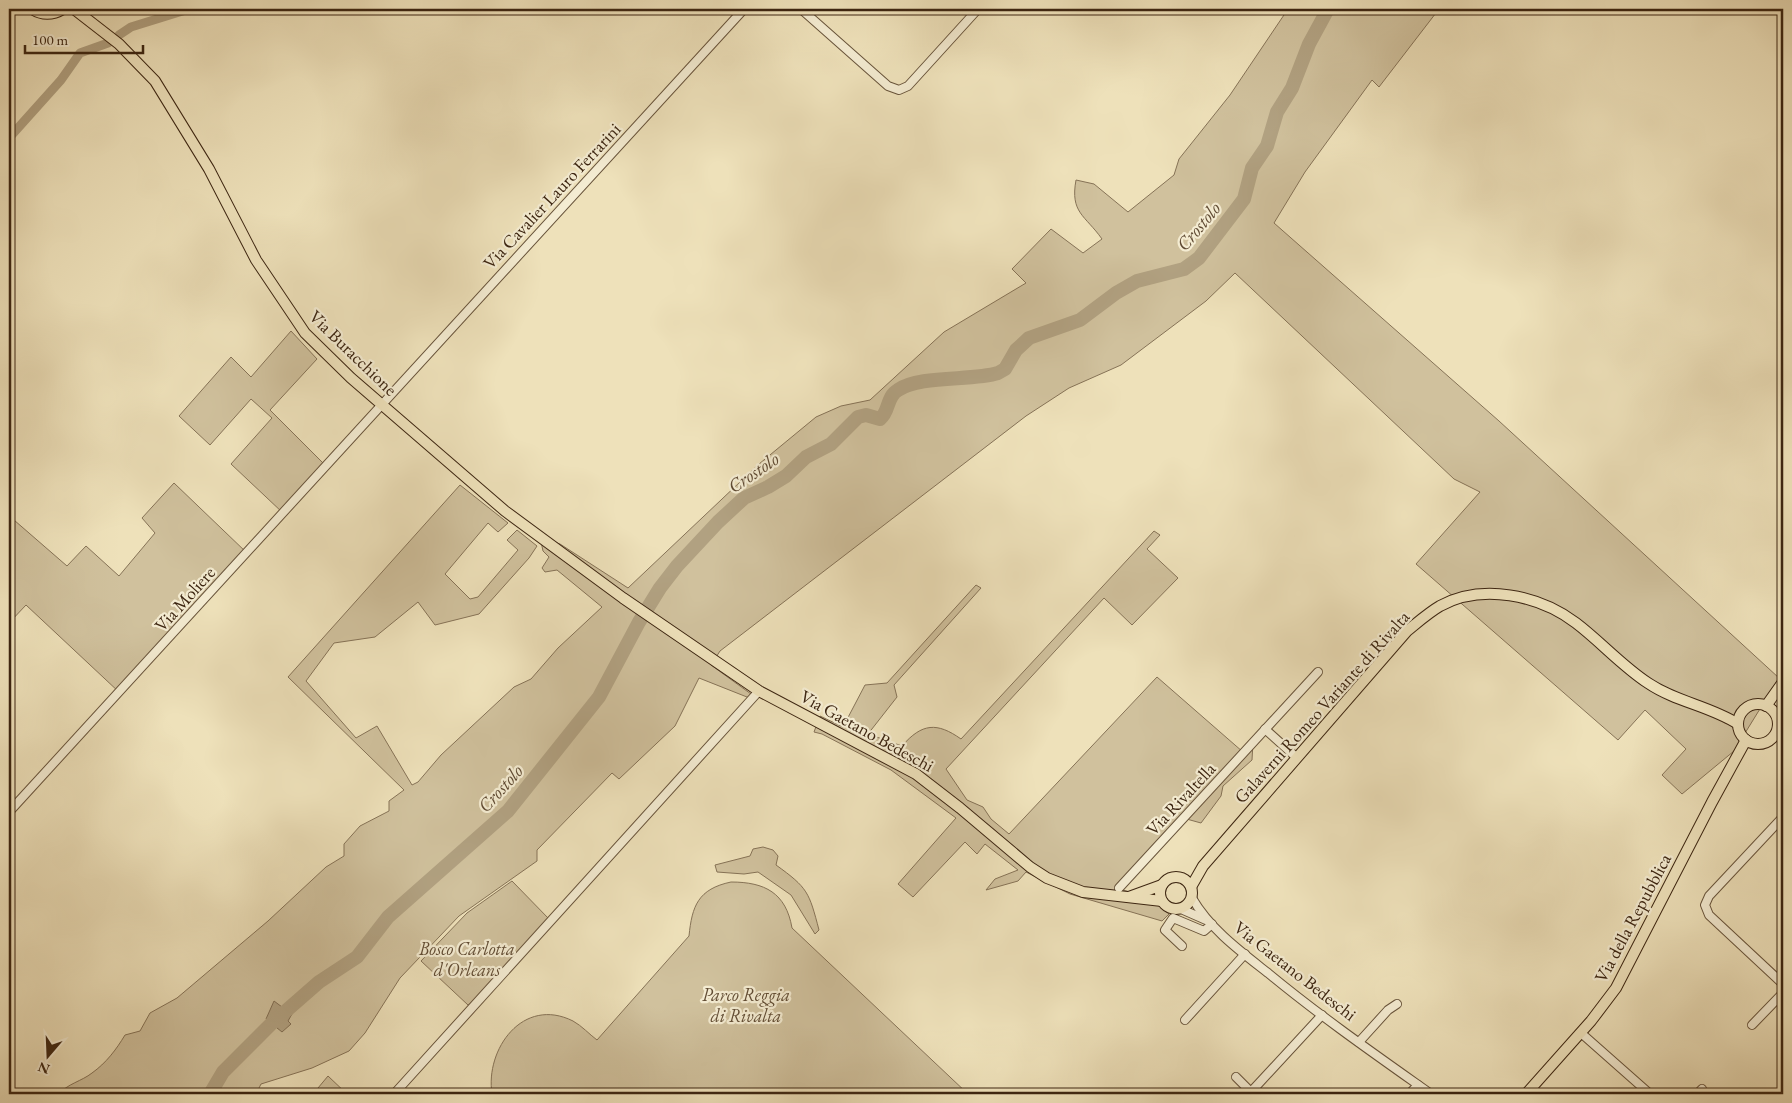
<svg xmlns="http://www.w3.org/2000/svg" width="1792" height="1103" viewBox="0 0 1792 1103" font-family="'EB Garamond',serif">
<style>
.green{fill:#d0c19d;stroke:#867357}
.water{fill:#b1a181;stroke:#826f54}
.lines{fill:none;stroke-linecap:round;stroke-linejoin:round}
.canal{stroke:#b1a181;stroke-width:9}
.river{stroke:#b1a181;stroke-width:14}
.minor-casing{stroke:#68543b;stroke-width:10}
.major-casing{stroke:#3c2511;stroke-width:12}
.minor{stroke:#f4ecd2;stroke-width:8}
.major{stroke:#eee1ba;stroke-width:10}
.labels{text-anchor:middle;stroke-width:4.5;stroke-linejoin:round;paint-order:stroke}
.street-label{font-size:18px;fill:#3c2511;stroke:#f4ecd2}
.park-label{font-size:18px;font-style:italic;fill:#614c34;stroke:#f4ecd2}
.water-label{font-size:19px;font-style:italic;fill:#5f4a33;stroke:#f4ecd2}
</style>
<rect width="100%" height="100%" fill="#eee1ba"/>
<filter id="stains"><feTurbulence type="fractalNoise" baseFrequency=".004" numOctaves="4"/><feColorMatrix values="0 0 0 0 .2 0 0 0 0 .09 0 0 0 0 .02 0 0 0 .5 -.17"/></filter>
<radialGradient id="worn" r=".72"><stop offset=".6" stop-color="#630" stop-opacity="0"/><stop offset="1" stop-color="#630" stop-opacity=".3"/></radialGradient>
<g class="green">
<path d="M1288,9H1439L1379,87L1372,80L1305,172L1274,223L1499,421L1779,678L1734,751L1682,794L1662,775L1686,749L1645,710L1618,740L1416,564L1480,492L1454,479L1235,273L1206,301L1121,365L1069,388L1026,416L720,651L711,665L751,694L752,699L699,678L675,726L619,779L612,773L537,850V861L459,916L400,978L365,1033L349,1051L312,1068L261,1084L256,1094H59C67,1084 82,1081 92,1073C106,1063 116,1050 125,1035L140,1031L150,1013L177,998L268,921L326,867L344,856V844L360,826L389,811V801L404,790L288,677L460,485L508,523L498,532L488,523L445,574L470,599L478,597L518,550L507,540L517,530L537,546L529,558L479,614L435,625L418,602L375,637L334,643L306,681L356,738L377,726L412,785L418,782L441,755L514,687L531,679L558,648L602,607L557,570L545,572L542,568L549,557L543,551L540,537L560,544L628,588L759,464L816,417L841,406L870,400L944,332L1026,283L1012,269L1051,229L1083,253L1102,239C1085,215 1070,213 1076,180L1094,184L1128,212L1174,175L1179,159L1230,95Z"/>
<polygon points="291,331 317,359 270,410 326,466 283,513 231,464 272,418 251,399 210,445 179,416 231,357 251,377"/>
<polygon points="174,483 247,553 120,693 26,605 9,623 9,526 14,520 67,566 86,546 119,576 155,533 142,518"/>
<path d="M1154,531L1160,535L1147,549L1178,578L1132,625L1104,598L946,769L967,800L983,807L991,819L1009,834L1157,677L1243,752L1253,742L1252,760L1223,786L1221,796L1201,823L1183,818L1119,889L1149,897L1169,914L1162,921L1070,894L1026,872L1018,881L986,890L995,879L1018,870L985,844L977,854L965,842L913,897L898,884L956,818L891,770L822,734L814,732L820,716L843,727L865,685L887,683L976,585L981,588L894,685L897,697L868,734L902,746C922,723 937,722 961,739Z"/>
<path d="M763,847L773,850L778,856L776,865C808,888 809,892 819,930L815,934L791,895L758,872L744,874L717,872L715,865L750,856L753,849Z"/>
<polygon points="512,881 549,919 472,1005 468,1005 421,961 467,913"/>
<path d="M731,882C765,882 786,893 792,928L968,1094H492C485,1049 523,996 573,1021C582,1026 589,1034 597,1040L689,936C692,906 698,889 731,882Z"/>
<polygon points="328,1076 347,1094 313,1094"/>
</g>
<polygon class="water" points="274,1001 282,1007 292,1006 292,1014 288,1021 291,1024 282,1032 266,1019"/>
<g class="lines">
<g class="canal">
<polyline points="119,35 131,27 189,9"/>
<polyline points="9,138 61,80 80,53 108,43"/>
</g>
<path class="river" d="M210,1094L223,1072L271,1024L319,982L357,957L388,917L508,811L599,697L639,622L660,588L677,566L718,522L744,498L768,487L786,476L806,457L831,444L858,417L866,415L880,419C890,411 886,397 898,390C919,375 973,381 998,373L1005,369L1016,350L1029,338L1080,320L1116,293L1137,281L1184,269L1199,258L1244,199L1252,168L1267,146L1277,112L1292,88L1309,44L1328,9"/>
<g class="minor-casing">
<g id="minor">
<polyline points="801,9 888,86 899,90 908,86 978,9"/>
<polyline points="1777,727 1783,734"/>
<polyline points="1265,729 1296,757"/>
<polyline points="9,812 744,9"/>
<polyline points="1783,817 1709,896 1705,905 1709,915 1783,984"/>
<polyline points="1119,888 1318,672"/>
<path d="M1192,898C1210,929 1240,951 1268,973C1320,1016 1376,1055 1431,1094"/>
<polyline points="1181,909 1206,920"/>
<polyline points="1182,946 1165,930 1173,918 1204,931 1212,924"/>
<polyline points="1185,1020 1245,954"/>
<polyline points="1752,1025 1783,993"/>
<polyline points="1581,1033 1650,1094"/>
<polyline points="1359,1042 1388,1010 1397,1004"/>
<polyline points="1236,1077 1251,1092"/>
<polyline points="394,1094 759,691"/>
<polyline points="1249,1094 1322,1015"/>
<polyline points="1409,1094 1418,1085"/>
<polyline points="1697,1094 1702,1089"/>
</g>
</g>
<g class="major-casing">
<g id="major">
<path d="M32,9C43,16 53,15 63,9"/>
<polyline points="74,9 119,44 155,81 209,169 256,260 305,333 351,378 505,511 623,598 759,691 916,774 960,808 1030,867 1047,878 1083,892 1162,901"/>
<circle cx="1758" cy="724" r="20"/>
<polyline points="1766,706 1783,682"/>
<circle cx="1176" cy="893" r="16"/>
<path d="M1191,887L1203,866L1407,631C1417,623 1428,613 1440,606C1482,583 1539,595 1576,623C1601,642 1622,666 1648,683C1676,702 1710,706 1738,724"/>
<polyline points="1129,897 1162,885"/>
<polyline points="1526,1094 1591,1021 1616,988 1712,802 1746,740"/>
</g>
</g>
<use href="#minor" class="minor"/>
<use href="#major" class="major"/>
</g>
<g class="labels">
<g class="street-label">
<text transform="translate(552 196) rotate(-47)" y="6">Via Cavalier Lauro Ferrarini</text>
<text transform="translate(353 353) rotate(44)" y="6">Via Buracchione</text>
<text transform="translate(185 599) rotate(-48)" y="6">Via Moliere</text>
<text transform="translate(1322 707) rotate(-48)" y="6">Galaverni Romeo Variante di Rivalta</text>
<text transform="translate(867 731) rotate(29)" y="6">Via Gaetano Bedeschi</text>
<text transform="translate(1181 799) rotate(-47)" y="6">Via Rivaltella</text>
<text transform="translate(1633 918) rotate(-62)" y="6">Via della Repubblica</text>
<text transform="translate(1295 971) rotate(38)" y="6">Via Gaetano Bedeschi</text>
</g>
<g class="park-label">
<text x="467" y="955">Bosco Carlotta<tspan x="467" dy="21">d'Orleans</tspan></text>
<text x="746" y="1001">Parco Reggia<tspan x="746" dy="21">di Rivalta</tspan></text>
</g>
<g class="water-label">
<text transform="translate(1198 226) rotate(-50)" y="7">Crostolo</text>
<text transform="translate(753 472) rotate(-34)" y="7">Crostolo</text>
<text transform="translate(500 788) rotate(-48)" y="7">Crostolo</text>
</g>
</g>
<rect width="1792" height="1103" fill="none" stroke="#eee1ba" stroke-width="30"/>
<rect x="10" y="10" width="1772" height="1083" fill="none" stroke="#3c2511" stroke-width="2.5"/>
<rect x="15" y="15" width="1762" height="1073" fill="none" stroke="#3c2511"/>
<g transform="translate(48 1056) rotate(199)" stroke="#f4ecd2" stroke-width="4" paint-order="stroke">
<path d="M0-4L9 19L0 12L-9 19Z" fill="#3c2511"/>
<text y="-8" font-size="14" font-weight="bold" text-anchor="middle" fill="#3c2511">N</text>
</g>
<path d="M25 45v8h118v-8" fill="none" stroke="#3c2511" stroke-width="2.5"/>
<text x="32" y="45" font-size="15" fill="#3c2511" stroke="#f4ecd2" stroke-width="4" paint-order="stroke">100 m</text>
<rect width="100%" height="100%" filter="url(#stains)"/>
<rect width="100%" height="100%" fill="url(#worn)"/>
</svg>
